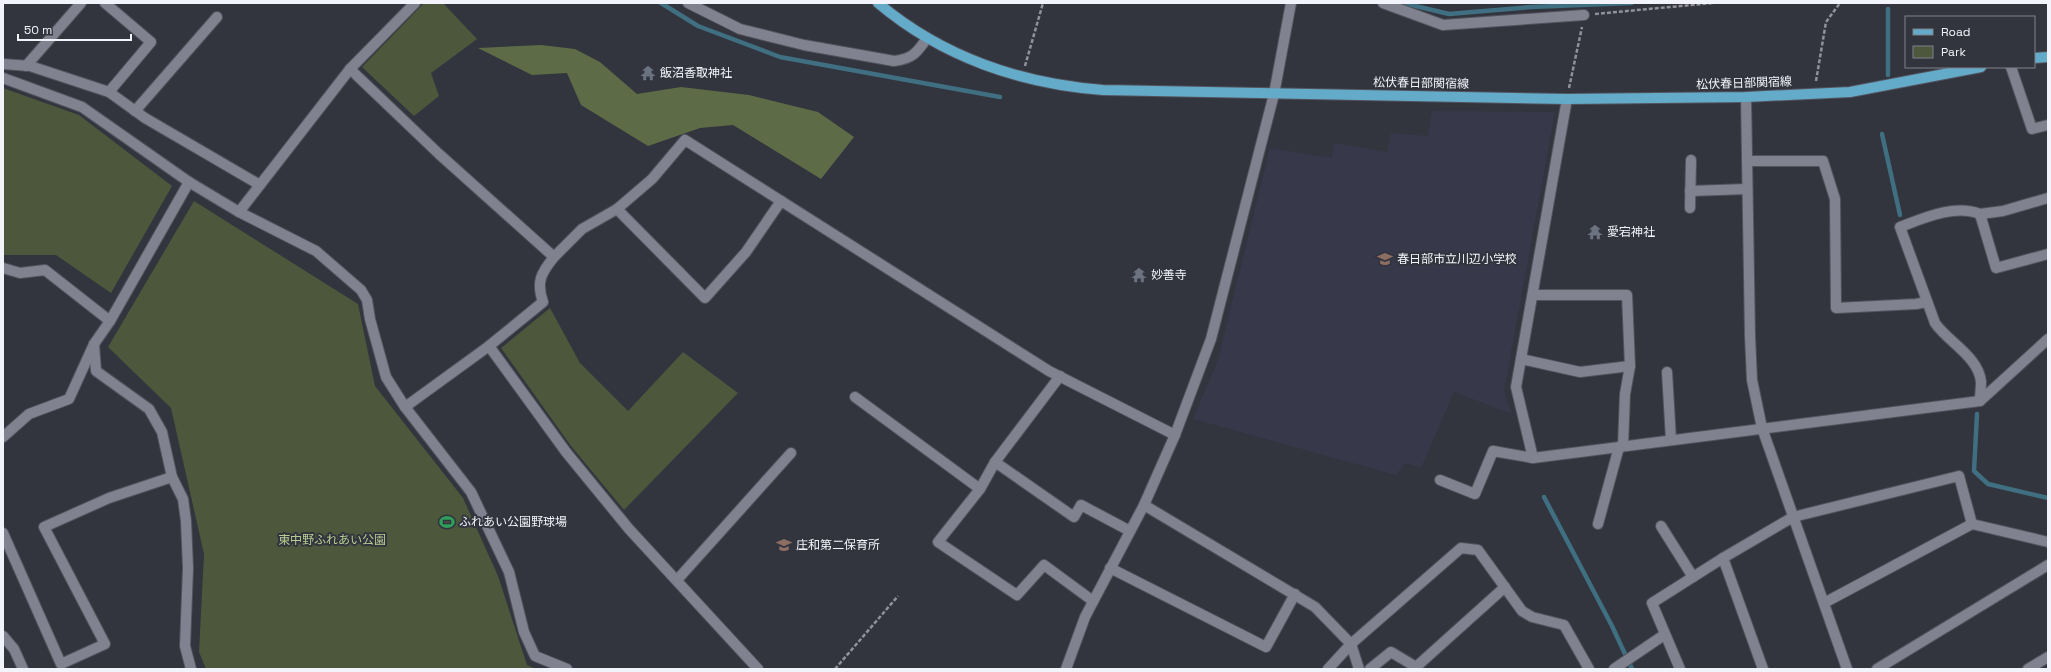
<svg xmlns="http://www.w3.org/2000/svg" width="2051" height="672" viewBox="0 0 2051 672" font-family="'Space Grotesk','Noto Sans JP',sans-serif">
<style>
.built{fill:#37394a}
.green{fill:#4d573c}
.forest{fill:#5d6b46}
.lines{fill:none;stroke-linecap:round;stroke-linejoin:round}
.stream{stroke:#3f6f80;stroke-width:4.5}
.minor-casing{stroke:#52535d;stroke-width:12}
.tertiary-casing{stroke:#52535d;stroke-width:12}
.primary-casing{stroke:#52535d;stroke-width:12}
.path{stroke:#90919a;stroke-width:2.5;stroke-dasharray:4 2;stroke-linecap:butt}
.minor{stroke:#80838f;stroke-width:10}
.tertiary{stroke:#80838f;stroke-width:10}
.primary{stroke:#63abc9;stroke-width:10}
.labels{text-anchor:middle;stroke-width:4;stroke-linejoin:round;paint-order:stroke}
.poi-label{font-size:12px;fill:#f3f4fb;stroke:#32343e;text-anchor:start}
.street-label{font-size:12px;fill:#f3f4fb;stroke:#32343e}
.park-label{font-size:12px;fill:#b7ce8f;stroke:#32343e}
</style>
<rect width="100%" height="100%" fill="#32343e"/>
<polygon class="built" points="1432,111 1555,112 1504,391 1512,414 1454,392 1421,468 1405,463 1396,475 1193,419 1218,360 1270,148 1332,158 1334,143 1387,152 1391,133 1428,136"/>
<g class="green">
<polygon points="424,3 443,3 477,39 431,73 439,96 414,116 362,67"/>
<polygon points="3,88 79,115 172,186 111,293 56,255 3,255"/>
<polygon points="194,201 358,304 375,386 463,498 498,576 527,665 536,669 206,669 199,652 204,554 171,408 108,347"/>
<polygon points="550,308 580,363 628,411 683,352 738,393 624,510 571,446 501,348"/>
</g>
<polygon class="forest" points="541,45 575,49 600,62 637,94 681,87 749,95 818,112 854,137 821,179 733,125 700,128 648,146 581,105 567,73 532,75 478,48"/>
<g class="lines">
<g class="stream">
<polyline points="661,3 698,26 780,57 1000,97"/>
<polyline points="1403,3 1449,14 1531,7 1632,3"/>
<polyline points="1888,9 1888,75"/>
<polyline points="1882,134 1900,215"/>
<polyline points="1977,414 1974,471 1988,484 2048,498"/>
<polyline points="1544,497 1612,626 1632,669"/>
</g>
<g class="minor-casing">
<g id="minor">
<polyline points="105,3 151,42 109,92"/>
<path d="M688,3L740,29L804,45L894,61C912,59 917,53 927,38"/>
<polyline points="1383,3 1443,25 1584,15"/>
<polyline points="3,64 30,66 109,92 145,118 260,185"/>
<polyline points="26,66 81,3"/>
<polyline points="2011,67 2032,129 2048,125"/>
<path d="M350,69L439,154L554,257C541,273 536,282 543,302L489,346L405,407"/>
<polyline points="3,78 82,107 189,182 239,212 316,251 361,290 367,300 370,319 386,377 405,407 471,492 509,572 524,632 535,656 567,669"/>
<polyline points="1567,99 1516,387 1533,458 1980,401 2048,339"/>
<polyline points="135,111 217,17"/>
<polyline points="1747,161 1823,161 1835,199 1836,308 1916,304 1927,302"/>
<polyline points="1690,191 1747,189"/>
<polyline points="2048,198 2003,211 1980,214 1996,268 2048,254"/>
<polyline points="1690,208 1691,160"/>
<polyline points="617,209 705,298 746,252 781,201"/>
<polyline points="239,212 350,69 415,3"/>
<path d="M1980,214C1954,204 1924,218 1900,227L1935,323C1948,342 1979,357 1981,382C1981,388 1980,395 1980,401"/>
<polyline points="554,257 582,229 617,209 652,179 685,140 1049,371 1175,435"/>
<polyline points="3,268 20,273 45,270 110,321"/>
<polyline points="1533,295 1627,295 1630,366 1625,394 1623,446"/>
<polyline points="94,344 96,371 149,409 162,432 172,477 183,499 186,521 188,568 185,646 191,669"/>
<polyline points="489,346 566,452 629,529 758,669"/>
<polyline points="1521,359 1580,372 1630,366"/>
<polyline points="1667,372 1671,440"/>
<polyline points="855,397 980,489 995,462 1060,376"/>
<polyline points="3,437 29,414 69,399 94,344 110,321 189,182"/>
<polyline points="995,462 1074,517 1081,505 1130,531"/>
<polyline points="1440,480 1475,494 1493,451 1533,458"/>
<polyline points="980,489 938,542 1017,595 1044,565 1093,601"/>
<polyline points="1144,505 1315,607 1351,644 1359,669"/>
<polyline points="1598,524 1619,447"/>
<polyline points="1661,526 1693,577"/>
<polyline points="3,533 61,664 105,644 44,527 109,498 172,477"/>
<polyline points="1723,558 1763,669"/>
<polyline points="1110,568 1266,647 1295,594"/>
<polyline points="677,580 791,453"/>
<polyline points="1824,603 1972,524 2048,542"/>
<polyline points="3,636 14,649 23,669"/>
<polyline points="1066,669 1085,617 1144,505 1175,435 1211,339 1274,94 1291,3"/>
<polyline points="1328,669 1351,644 1461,548 1478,550 1522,611 1532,617 1564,625 1589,669"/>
<polyline points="1370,669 1391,652 1416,667 1505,587"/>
<polyline points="1614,669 1664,635"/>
<polyline points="1680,669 1652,603 1723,558 1793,517 1959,476 1972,524"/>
<polyline points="1877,669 2048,565"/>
<polyline points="2028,669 2048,657"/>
</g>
</g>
<g class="tertiary-casing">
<polyline id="tertiary" points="1746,97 1750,336 1752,380 1762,428 1847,669"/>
</g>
<g class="primary-casing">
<g id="primary">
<path d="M878,3C942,57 1021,84 1103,90L1567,99L1746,97L1850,92L1981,67"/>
<polyline points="2034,58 2048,57"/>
</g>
</g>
<g class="path">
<polyline points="1595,14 1713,3"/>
<polyline points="1025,66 1043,3"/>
<polyline points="1816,81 1826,22 1840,3"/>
<polyline points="1569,88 1582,27"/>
<polyline points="835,669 898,596"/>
</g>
<use href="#minor" class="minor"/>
<use href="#tertiary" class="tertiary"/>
<use href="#primary" class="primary"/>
</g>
<defs>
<g id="temple-bare" transform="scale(1.2)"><path d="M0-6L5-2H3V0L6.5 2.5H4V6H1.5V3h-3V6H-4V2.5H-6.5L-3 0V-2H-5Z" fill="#6b7280" stroke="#32343e" stroke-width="2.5" paint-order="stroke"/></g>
<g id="school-bare" transform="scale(1.2)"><path d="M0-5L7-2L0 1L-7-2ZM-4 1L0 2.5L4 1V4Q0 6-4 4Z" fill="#8d6e63" stroke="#32343e" stroke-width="2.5" paint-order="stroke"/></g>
<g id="stadium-bare" transform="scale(1.2)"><path d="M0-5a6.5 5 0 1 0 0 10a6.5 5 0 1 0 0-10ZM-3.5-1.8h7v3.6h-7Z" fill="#2e9e5b" stroke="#32343e" stroke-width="2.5" paint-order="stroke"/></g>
</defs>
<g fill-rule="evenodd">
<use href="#temple-bare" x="648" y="73"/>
<use href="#temple-bare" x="1595" y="232"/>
<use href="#school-bare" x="1385" y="259"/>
<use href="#temple-bare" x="1139" y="275"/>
<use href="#stadium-bare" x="447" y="522"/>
<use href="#school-bare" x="784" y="545"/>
</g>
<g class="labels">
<g class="poi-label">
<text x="660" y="77">飯沼香取神社</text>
<text x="1607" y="236">愛宕神社</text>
<text x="1397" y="263">春日部市立川辺小学校</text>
<text x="1151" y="279">妙善寺</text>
<text x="459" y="526">ふれあい公園野球場</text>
<text x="796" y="549">庄和第二保育所</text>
</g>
<g class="street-label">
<text transform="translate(1421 83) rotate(1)" y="4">松伏春日部関宿線</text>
<text transform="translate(1744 83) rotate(-2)" y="4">松伏春日部関宿線</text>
</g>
<g class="park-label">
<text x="332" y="544">東中野ふれあい公園</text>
</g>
</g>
<rect width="2051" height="672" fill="none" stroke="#f3f4fb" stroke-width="8"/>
<rect x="1905" y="16" width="130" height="52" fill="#32343e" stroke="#7f818a"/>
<rect x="1913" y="29" width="20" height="6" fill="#63abc9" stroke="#7f818a"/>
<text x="1941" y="36" font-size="12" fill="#f3f4fb">Road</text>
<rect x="1913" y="46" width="20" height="12" fill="#4d573c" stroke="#7f818a"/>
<text x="1941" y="56" font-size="12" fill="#f3f4fb">Park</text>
<path d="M18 34v6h113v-6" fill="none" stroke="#f3f4fb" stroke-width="2"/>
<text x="24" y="34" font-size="12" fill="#f3f4fb" stroke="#32343e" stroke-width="3" paint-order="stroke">50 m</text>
</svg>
